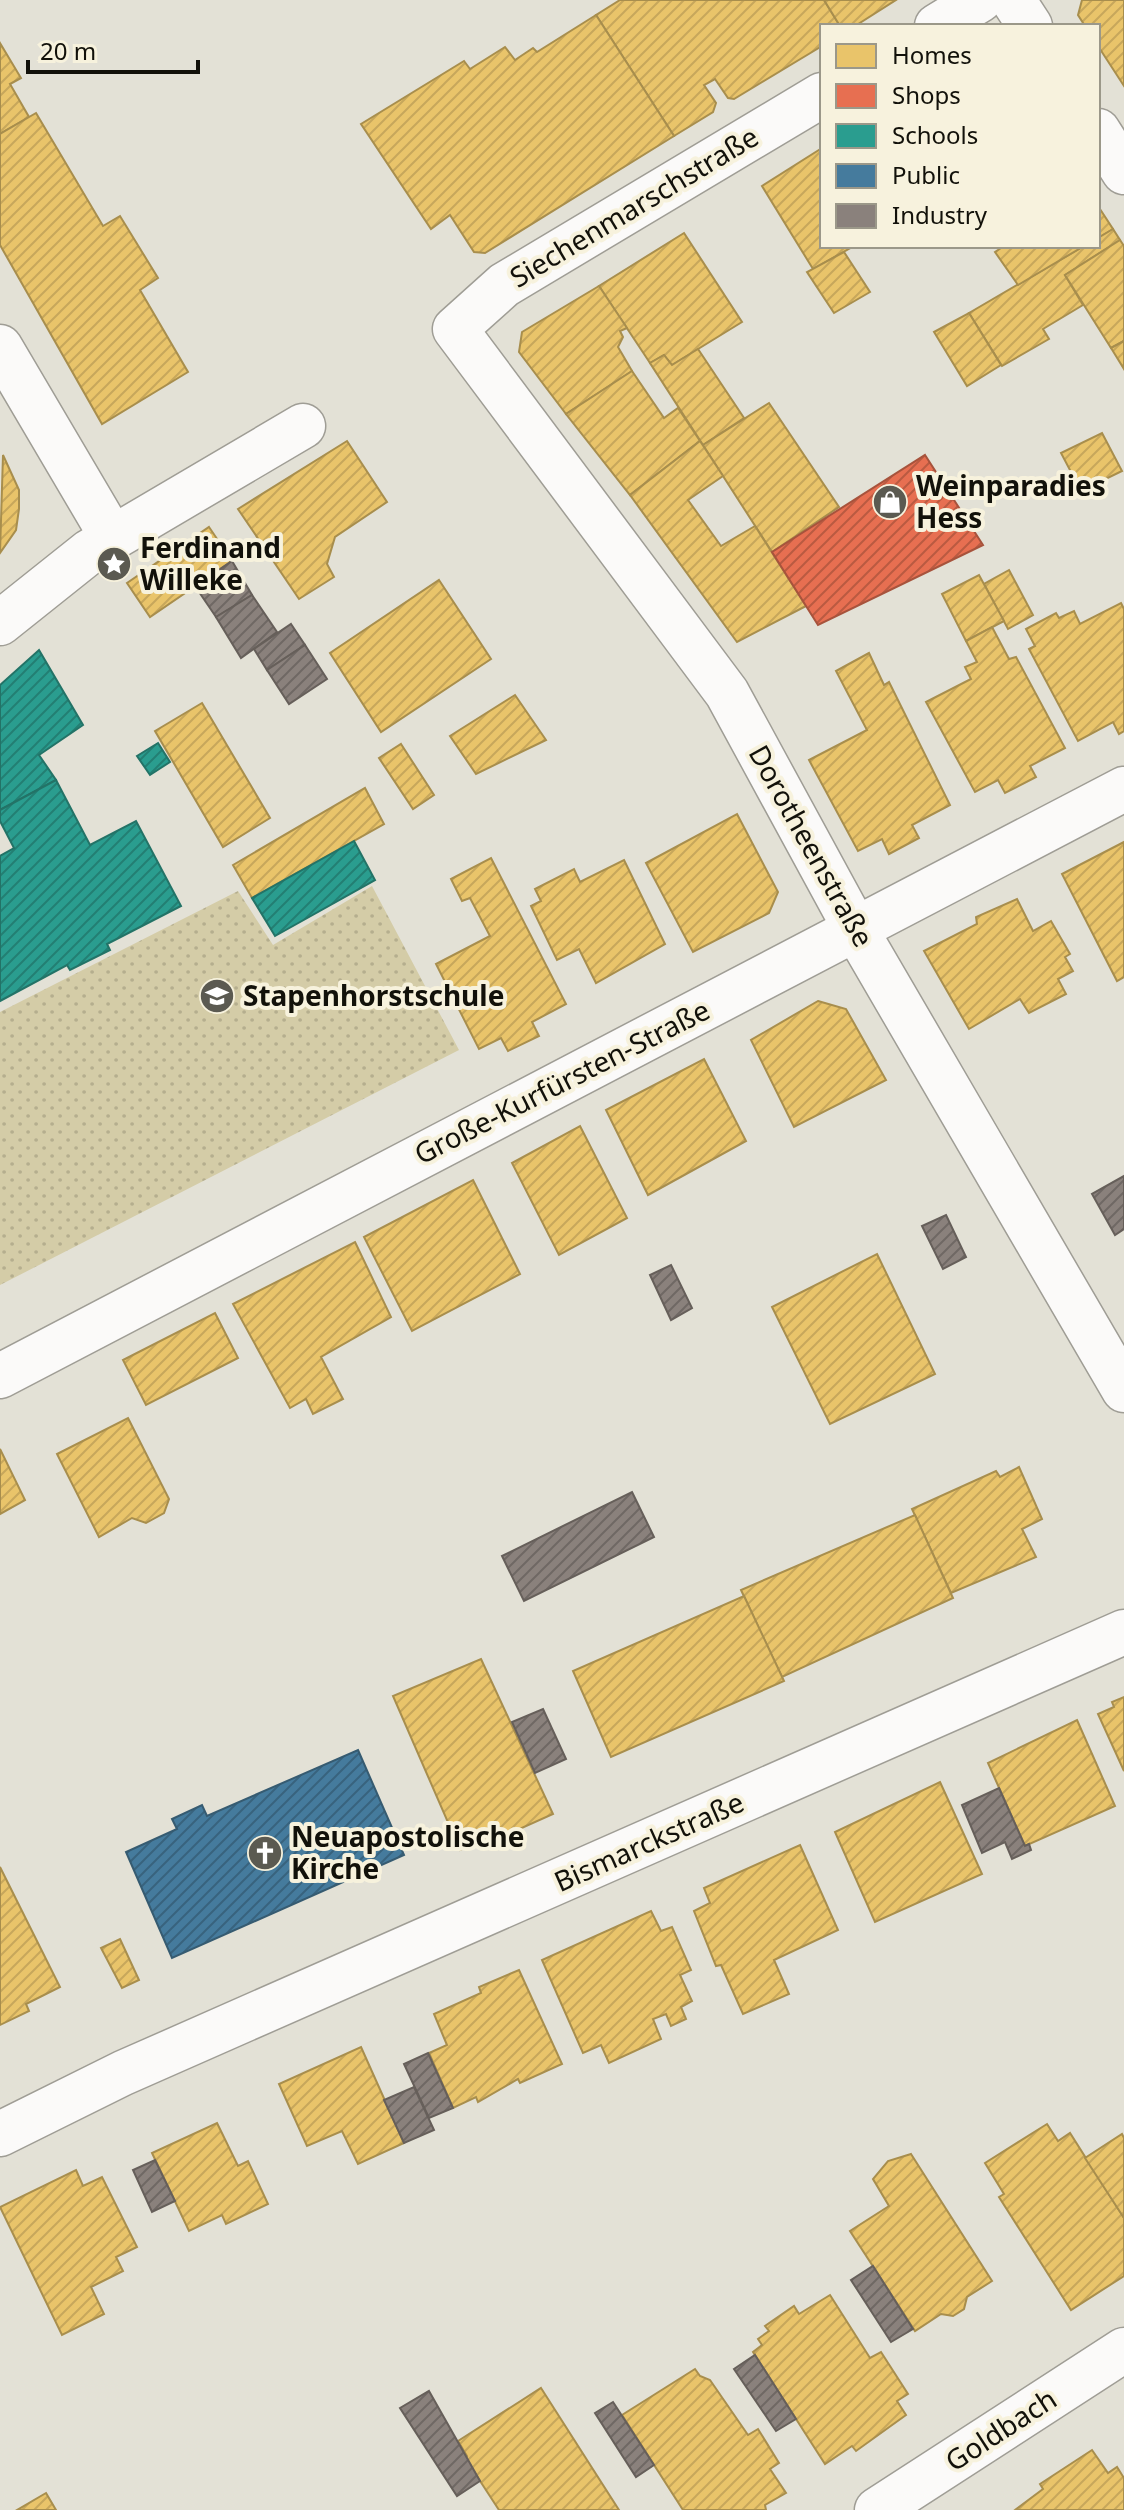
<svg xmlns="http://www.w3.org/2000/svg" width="1124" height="2510" viewBox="0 0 1124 2510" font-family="'Noto Sans',sans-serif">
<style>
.park{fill:url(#park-dots)}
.homes{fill:url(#homes-hatch);stroke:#a88e4d;stroke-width:2}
.shops{fill:url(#shops-hatch);stroke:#a7533c;stroke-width:2}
.schools{fill:url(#schools-hatch);stroke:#237367;stroke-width:2}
.public{fill:url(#public-hatch);stroke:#365b71;stroke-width:2}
.industry{fill:url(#industry-hatch);stroke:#665f5a;stroke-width:2}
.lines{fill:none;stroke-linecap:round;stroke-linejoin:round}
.street-casing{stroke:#9f9d95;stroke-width:47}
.street{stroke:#fbfaf9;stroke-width:44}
.labels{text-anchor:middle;stroke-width:8;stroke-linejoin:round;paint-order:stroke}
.street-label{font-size:28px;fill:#12110a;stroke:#f7f2dd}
.poi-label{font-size:28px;font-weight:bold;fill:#12110a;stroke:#f7f2dd;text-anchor:start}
</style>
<defs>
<pattern id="park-dots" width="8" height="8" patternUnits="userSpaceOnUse" patternTransform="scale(2)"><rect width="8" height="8" fill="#d4cca7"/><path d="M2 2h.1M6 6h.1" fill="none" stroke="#b5ae8e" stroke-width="1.8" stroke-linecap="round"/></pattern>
<pattern id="homes-hatch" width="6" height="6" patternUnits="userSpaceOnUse" patternTransform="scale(2)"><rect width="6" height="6" fill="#e9c46a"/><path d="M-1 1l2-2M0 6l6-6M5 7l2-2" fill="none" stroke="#c7a75b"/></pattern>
<pattern id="shops-hatch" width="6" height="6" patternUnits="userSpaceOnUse" patternTransform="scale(2)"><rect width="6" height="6" fill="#e76f51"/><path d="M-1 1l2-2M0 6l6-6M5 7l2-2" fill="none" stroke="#ba5a41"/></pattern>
<pattern id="schools-hatch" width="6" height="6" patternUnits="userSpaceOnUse" patternTransform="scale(2)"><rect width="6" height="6" fill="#2a9d8f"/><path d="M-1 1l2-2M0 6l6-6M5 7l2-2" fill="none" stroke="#237f73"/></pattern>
<pattern id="public-hatch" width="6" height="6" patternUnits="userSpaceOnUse" patternTransform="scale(2)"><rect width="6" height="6" fill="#457b9d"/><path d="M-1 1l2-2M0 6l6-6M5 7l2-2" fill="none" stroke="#38637e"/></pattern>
<pattern id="industry-hatch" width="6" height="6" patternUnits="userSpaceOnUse" patternTransform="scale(2)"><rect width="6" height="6" fill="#8a817c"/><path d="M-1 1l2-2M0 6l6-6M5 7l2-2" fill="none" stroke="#6f6864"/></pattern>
</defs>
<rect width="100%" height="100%" fill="#e3e1d6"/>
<polygon class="park" points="372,886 459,1050 0,1285 0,1012 238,891 273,945"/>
<g class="homes">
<polygon points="620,0 824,0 840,26 822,26 822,46 734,99 728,98 715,79 704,85 716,103 713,112 674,136 596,15"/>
<polygon points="824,0 896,0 855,26 840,26"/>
<polygon points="1082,0 1124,0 1124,86 1098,46 1098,26 1085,26 1078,15"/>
<polygon points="596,15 674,136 485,253 474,252 450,215 431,229 361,124 464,61 470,69 505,47 515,60 533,48 537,52"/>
<polygon points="0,43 21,78 10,84 29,117 0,134"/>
<polygon points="36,113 103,226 120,216 158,278 140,290 188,372 102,424 0,245 0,134"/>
<polygon points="822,148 822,246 854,246 813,269 762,186"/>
<polygon points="1098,206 1113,229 1098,238"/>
<polygon points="1113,229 1120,240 1065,275 1083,305 1043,329 1049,339 1002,366 969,313 1084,246 1098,246 1098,238"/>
<polygon points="684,233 742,322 672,365 664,355 650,363 599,286"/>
<polygon points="1120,240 1124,246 1124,341 1111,348 1065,275"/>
<polygon points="1004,246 1003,246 1084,246 1018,285 995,252"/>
<polygon points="844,252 870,292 834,313 807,272"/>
<polygon points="599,286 627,328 620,331 623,337 618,347 632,371 566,414 519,352 522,332"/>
<polygon points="969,313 1001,365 967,386 934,332"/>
<polygon points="1124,341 1124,369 1111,348"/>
<polygon points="698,349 744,418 703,445 650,363 664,355 672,365"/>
<polygon points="632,371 664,418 678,408 700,441 630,495 566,414"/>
<polygon points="769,403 839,507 772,552 703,445"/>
<polygon points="1102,433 1122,471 1081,491 1061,453"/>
<polygon points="347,441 387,502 335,537 327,564 334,577 299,599 238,509"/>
<polygon points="700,441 723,476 688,500 721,546 755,526 806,606 737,642 630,495"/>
<polygon points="3,455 19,490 19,509 16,530 0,553"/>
<polygon points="209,527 232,561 150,617 127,583"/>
<polygon points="1009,570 1033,615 1008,629 984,584"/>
<polygon points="979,575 1004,621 966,641 942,594"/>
<polygon points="439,580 491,659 381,732 330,653"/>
<polygon points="1121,603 1124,609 1124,731 1119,734 1113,722 1078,741 1029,649 1035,646 1026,629 1056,613 1059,618 1074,611 1080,624"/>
<polygon points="992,627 1009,659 1016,657 1065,748 1030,766 1036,777 1005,793 998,780 975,792 926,702 971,679 965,667 977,662 966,641"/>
<polygon points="869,653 884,685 889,682 950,805 912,825 919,838 889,854 882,839 858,851 809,760 867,730 836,671"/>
<polygon points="515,695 546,740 476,774 450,736"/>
<polygon points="202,703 270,818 223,847 155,731"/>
<polygon points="401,744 434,795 413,809 379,758"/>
<polygon points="365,788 384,824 252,898 233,865"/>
<polygon points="737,814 778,892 769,913 693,952 646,863"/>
<polygon points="1124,842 1124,977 1117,981 1062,874"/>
<polygon points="491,858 566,1004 532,1022 539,1036 508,1051 501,1038 479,1049 436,964 490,936 470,898 462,901 451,879"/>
<polygon points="624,860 665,944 596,983 579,949 557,960 531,906 541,901 535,889 574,869 580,882"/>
<polygon points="1017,899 1033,931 1051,921 1070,954 1065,957 1073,971 1058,979 1066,994 1029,1013 1020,999 969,1029 924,951 977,924 976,917"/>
<polygon points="818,1001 846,1009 886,1080 794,1127 751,1040"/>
<polygon points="704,1059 746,1141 648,1195 606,1110"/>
<polygon points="580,1126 627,1218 559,1255 512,1163"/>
<polygon points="473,1180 520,1274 412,1331 364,1237"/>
<polygon points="355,1242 391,1317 321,1357 343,1399 313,1414 306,1399 290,1408 233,1304"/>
<polygon points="877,1254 935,1374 830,1424 772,1307"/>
<polygon points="215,1313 238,1358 146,1405 123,1360"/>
<polygon points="128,1418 169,1499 164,1513 146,1523 132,1518 99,1537 57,1454"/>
<polygon points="0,1449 25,1500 0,1514"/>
<polygon points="1019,1467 1042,1519 1022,1529 1036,1557 951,1593 912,1509 996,1471 1000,1477"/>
<polygon points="915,1515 953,1598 782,1677 741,1590"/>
<polygon points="744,1596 784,1681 611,1757 573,1671"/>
<polygon points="481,1659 553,1814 495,1840 493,1835 460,1850 393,1696"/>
<polygon points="1124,1697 1124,1771 1098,1714 1114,1707 1112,1702"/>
<polygon points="1077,1720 1115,1806 1025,1846 988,1763"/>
<polygon points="940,1782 982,1874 875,1922 835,1832"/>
<polygon points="800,1845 838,1930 774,1960 789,1994 743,2014 721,1965 716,1966 694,1911 710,1903 704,1888"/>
<polygon points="0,1867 60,1987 26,2004 29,2011 0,2025"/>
<polygon points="651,1911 661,1931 672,1927 691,1970 680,1975 692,2001 681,2007 686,2019 671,2026 666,2014 653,2019 661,2039 609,2063 601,2045 583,2053 542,1960"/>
<polygon points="120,1939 139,1980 122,1988 101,1948"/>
<polygon points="519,1970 562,2064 520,2083 518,2079 478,2102 476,2097 453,2108 429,2053 447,2045 434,2014 481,1993 479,1987"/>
<polygon points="361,2047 404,2143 358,2164 342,2131 307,2146 279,2084"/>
<polygon points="217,2123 238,2166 248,2161 268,2204 226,2224 222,2215 189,2231 152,2153"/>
<polygon points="1047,2124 1058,2141 1070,2133 1124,2218 1124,2276 1071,2310 999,2197 1004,2194 985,2163"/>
<polygon points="1122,2134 1124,2138 1124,2218 1085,2158"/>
<polygon points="911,2154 992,2281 967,2297 964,2309 953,2316 941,2314 915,2331 850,2231 889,2206 873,2179 888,2161"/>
<polygon points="76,2170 83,2186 102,2177 137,2247 116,2257 123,2271 91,2287 104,2314 62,2335 0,2207"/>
<polygon points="830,2295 870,2358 881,2352 908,2394 897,2401 906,2415 856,2451 852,2446 825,2464 753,2352 762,2345 758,2339 769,2331 765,2326 794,2306 799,2314"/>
<polygon points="695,2369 700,2376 710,2380 748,2435 758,2429 779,2463 770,2469 786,2493 765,2505 766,2510 683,2510 622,2415"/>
<polygon points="541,2388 619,2510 499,2510 465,2458 467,2456 458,2441"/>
<polygon points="1092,2450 1108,2473 1117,2467 1124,2478 1124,2510 1015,2510 1043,2489 1040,2484"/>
<polygon points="46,2493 56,2510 17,2510"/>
</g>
<polygon class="shops" points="925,455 983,545 818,625 772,552"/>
<g class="schools">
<polygon points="39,650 83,725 39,755 56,780 0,810 0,685"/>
<polygon points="158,743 170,762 150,775 137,756"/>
<polygon points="56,780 90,845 136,821 181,906 107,944 110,950 70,970 67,965 0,1001 0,856 14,848 0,821 0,810"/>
<polygon points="354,841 375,880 275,936 252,898"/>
</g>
<polygon class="public" points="358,1750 404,1855 172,1958 126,1852 177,1829 172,1819 202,1805 207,1816"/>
<g class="industry">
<polygon points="232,561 252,595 216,617 195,586"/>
<polygon points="252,595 277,632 241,658 216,617"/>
<polygon points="291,624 305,645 267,670 254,649"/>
<polygon points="305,645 327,679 289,704 267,670"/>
<polygon points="1124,1176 1124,1229 1115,1235 1092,1194"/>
<polygon points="946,1215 966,1257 943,1269 922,1226"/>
<polygon points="671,1265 692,1308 671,1320 650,1275"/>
<polygon points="632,1492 654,1537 524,1601 502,1556"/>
<polygon points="543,1709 566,1759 535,1773 512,1722"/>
<polygon points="999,1788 1025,1846 1029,1844 1031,1850 1012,1859 1005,1842 982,1853 962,1805"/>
<polygon points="428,2053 453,2108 429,2118 404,2064"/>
<polygon points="414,2087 434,2130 404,2143 384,2100"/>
<polygon points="155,2160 175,2201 152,2212 133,2170"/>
<polygon points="873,2266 913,2329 891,2342 851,2280"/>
<polygon points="755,2355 796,2419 776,2431 734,2369"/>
<polygon points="429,2391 480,2481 457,2496 400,2408"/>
<polygon points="613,2402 654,2465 636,2477 595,2413"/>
</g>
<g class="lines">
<g class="street-casing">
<g id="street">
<polyline points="1013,0 1030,26"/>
<polyline points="937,26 980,0"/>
<polyline points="822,95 504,285 455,329 727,693 856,930 1124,1390"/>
<polyline points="1098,131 1124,172"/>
<polyline points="0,347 112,537"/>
<polyline points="0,623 89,552 303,426"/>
<polyline points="0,1376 1124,789"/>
<polyline points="0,2134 123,2073 1124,1632"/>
<polyline points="877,2510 1124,2350"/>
</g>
</g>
<use href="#street" class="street"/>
</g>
<defs>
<g id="shop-disc" transform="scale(1.8)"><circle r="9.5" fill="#5b5a51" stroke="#f7f2dd"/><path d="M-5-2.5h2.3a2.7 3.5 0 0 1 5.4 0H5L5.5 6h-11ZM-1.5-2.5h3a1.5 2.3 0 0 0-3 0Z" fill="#fff"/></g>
<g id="sight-disc" transform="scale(1.8)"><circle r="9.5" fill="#5b5a51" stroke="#f7f2dd"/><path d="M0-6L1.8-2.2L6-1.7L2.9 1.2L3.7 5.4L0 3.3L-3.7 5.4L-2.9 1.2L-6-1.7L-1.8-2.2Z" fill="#fff"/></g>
<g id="school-disc" transform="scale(1.8)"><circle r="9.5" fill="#5b5a51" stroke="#f7f2dd"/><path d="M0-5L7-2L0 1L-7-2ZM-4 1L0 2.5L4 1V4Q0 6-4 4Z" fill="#fff"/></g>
<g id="church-disc" transform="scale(1.8)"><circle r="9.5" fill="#5b5a51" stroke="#f7f2dd"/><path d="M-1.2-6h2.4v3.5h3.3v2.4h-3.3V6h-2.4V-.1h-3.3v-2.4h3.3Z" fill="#fff"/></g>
</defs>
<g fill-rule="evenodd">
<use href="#shop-disc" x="890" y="502"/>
<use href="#sight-disc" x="114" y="564"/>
<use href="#school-disc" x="217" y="996"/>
<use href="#church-disc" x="265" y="1853"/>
</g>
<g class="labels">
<g class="street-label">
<text transform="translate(634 207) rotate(-31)" y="10">Siechenmarschstraße</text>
<text transform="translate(811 846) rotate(61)" y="10">Dorotheenstraße</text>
<text transform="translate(562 1082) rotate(-27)" y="10">Große-Kurfürsten-Straße</text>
<text transform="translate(649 1842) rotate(-24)" y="10">Bismarckstraße</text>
<text transform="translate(1001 2430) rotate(-33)" y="10">Goldbach</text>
</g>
<g class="poi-label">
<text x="916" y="496">Weinparadies<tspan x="916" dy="32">Hess</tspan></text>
<text x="140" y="558">Ferdinand<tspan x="140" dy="32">Willeke</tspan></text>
<text x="243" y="1006">Stapenhorstschule</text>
<text x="291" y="1847">Neuapostolische<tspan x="291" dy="32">Kirche</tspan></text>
</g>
</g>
<rect x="820" y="24" width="280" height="224" fill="#f7f2dd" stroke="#9b9889" stroke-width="2"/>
<rect x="836" y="44" width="40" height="24" fill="#e9c46a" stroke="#9b9889" stroke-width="2"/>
<text x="892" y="64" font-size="24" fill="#12110a">Homes</text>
<rect x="836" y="84" width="40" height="24" fill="#e76f51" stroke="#9b9889" stroke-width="2"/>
<text x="892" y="104" font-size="24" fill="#12110a">Shops</text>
<rect x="836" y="124" width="40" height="24" fill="#2a9d8f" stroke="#9b9889" stroke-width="2"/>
<text x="892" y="144" font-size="24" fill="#12110a">Schools</text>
<rect x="836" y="164" width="40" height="24" fill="#457b9d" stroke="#9b9889" stroke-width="2"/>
<text x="892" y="184" font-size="24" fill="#12110a">Public</text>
<rect x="836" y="204" width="40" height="24" fill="#8a817c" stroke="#9b9889" stroke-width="2"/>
<text x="892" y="224" font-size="24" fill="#12110a">Industry</text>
<path d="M28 60v12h170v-12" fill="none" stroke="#12110a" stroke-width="4"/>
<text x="40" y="60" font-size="24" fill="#12110a" stroke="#f7f2dd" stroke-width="6" paint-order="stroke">20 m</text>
</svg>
